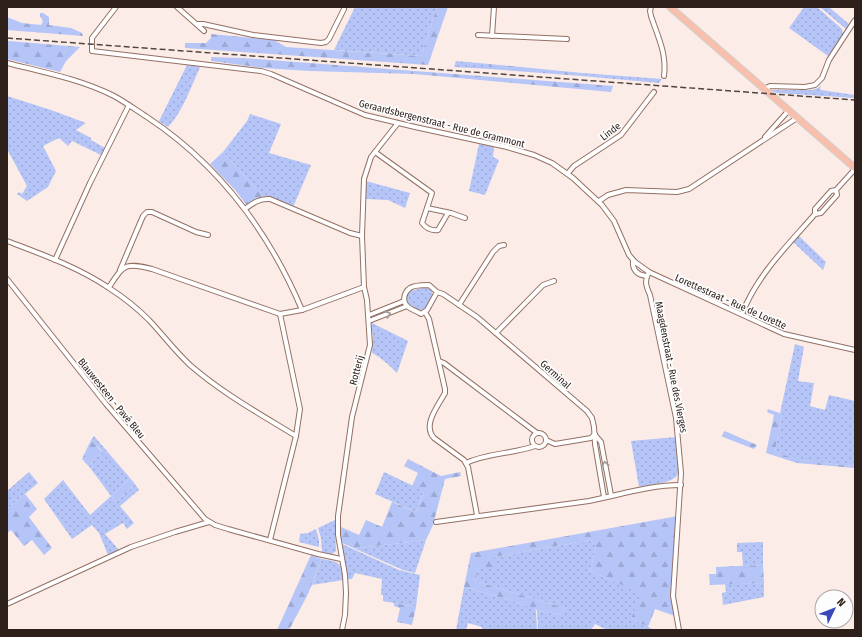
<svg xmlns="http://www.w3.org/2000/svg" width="862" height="637" viewBox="0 0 862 637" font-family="'Fira Sans Condensed',sans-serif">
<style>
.green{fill:url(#green-dots)}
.forest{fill:url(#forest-firs)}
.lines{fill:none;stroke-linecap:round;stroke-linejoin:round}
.street-casing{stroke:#937064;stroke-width:6}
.primary-casing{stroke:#d1cecd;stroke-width:8}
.street{stroke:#fff;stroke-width:4}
.primary{stroke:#f8c0ac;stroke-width:6}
.rail{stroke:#52433e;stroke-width:1.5;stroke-dasharray:6 3;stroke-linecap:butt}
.oneway{stroke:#a19b98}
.labels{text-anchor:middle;stroke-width:3.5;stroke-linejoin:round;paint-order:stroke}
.street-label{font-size:10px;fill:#2e201b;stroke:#fdfdfd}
</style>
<defs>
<pattern id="green-dots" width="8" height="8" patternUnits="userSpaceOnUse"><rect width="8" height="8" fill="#b5c5f8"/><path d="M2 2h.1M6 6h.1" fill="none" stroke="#9ca9d4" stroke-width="1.8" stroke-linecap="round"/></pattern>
<pattern id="forest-firs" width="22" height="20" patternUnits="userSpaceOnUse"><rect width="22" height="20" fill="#b5c5f8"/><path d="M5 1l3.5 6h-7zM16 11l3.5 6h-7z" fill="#9ca9d4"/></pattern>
</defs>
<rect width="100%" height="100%" fill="#fcece7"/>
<g class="green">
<polygon points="355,7 437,7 421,56 334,50"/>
<polygon points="804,7 817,7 842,29 843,35 828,56 789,28"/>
<polygon points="820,7 829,7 850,25 846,29"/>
<polygon points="456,61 489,64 489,69 454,67"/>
<path d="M187,65L200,67C191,87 183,111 168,127L159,121Z"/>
<polygon points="582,73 662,79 659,83 582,76"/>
<polygon points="821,85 820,89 821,90 855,95 855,98 777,93 772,91 772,90 812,90 818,88"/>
<polygon points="7,96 51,110 86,123 76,130 91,138 91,140 105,148 101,155 72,141 68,146 59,138 43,146 56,171 48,187 27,201 17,194 19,192 22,194 27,186 7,149"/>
<polygon points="250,114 281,124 269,153 311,165 293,207 268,196 263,196 223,152 247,121"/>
<polygon points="479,144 494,147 493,157 499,160 485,195 469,191"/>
<polygon points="366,181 410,193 405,208 388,200 365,199"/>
<polygon points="799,236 826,262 823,270 793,242"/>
<polygon points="426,287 431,290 433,296 424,309 419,310 407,303 406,297 410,291"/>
<path d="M372,323L408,341L397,373C389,365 382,358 372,353L373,335L371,327Z"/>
<path d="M795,344L804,347L798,381L814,383L810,406L825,410L829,395L855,401V466C827,463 800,462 775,452L782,414L780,413Z"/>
<path d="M94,436L130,478L111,496L116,502L135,484L139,490L120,506L134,523L127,529L123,523L105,534L119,550L108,555L99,533L92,525L72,539L44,499L63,480L90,515L111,496L91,469C92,461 92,457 101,455L102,451L91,440Z"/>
<path d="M676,437C676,446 682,472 676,477C670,483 647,485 639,487L631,441Z"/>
<polygon points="29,472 38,483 7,509 7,491"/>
<polygon points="384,472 424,491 416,512 375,494"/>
<polygon points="335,520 336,551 332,554 322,552 321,538 318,528"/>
<polygon points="316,529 319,540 319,547 299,542 300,534 308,533"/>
<polygon points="426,540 415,573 403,570 358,550 359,548"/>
<polygon points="590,540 596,546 590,571 643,594 631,618 654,630 607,630 595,624 591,630 538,630 537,610 560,615 565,608 475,581 478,568 494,557"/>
<polygon points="763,542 763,565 743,566 742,552 737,552 737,543"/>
<polygon points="340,543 399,570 420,575 416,607 383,601 383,595 381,595 382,579 355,573 352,579 347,579"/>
<path d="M322,559C339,562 343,562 343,580L312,585Z"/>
<polygon points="764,583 764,597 723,605 722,593 726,592 725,584"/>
<polygon points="464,587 513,601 535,609 536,611 537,630 482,630 482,627 468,623 466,630 456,630"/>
</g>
<g class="forest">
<polygon points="437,7 448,7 428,65 185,48 185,43 206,43 211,38 211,34 274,40 286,47 421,56"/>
<polygon points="40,13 43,13 49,17 49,25 71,28 82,33 83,36 7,30 7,17 22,23 41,25 43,21 40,16"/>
<polygon points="7,41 9,41 80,47 66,61 60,72 7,59"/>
<polygon points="211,57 243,58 613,86 611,92 415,74 309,71 264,68 211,61"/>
<polygon points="489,64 582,73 582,76 489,69"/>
<polygon points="223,152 263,196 247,206 236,191 210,164"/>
<path d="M768,409L782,414L775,452C801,462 828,463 855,466V468L797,463L766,453L774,415L767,412Z"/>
<polygon points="724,431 727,432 757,445 754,449 723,437 722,436"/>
<path d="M91,440L103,453C94,460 92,455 91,469L82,459Z"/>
<polygon points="408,459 441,476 460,472 461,476 445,479 433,525 426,540 359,548 358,550 340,542 341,527 359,535 366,520 382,527 392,502 416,512 424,492 412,486 418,473 404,466"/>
<polygon points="130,478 135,484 116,502 111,496"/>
<polygon points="25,494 37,509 29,517 52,548 44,555 32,540 24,546 11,530 7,533 7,509"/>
<path d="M678,516C673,549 669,583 675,616L655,609L648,627L631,618L642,594L590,571L596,546L590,540L494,557L495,568L478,569L475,581L565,608L560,615L537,610L513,601L464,587L471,553Z"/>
<polygon points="311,555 322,559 308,594 289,630 277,630"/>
<polygon points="763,565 764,583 710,585 709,574 716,574 716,567"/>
<polygon points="394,603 416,607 412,625 397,622 400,608 394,606"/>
</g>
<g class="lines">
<g class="street-casing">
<g id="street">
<polyline points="116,7 92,38 92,51 261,71 271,74 365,115 415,127 507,147 534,155 552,163 573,178 602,205 614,221 629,255 635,262 649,272 784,334 855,350"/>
<polyline points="177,7 204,31"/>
<path d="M651,7L650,11L651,16C658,37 667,54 664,76"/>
<polyline points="198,24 203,24 253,35 321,43 326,42 329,39 344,9"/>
<polyline points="478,35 567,39"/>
<polyline points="492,36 494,7"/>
<path d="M7,63C43,72 80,79 114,96C125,102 136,110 147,117C218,164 269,232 302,310"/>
<polyline points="764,89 770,86 805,87 815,85 822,78 829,60 855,20"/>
<polyline points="765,137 789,110"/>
<path d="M375,152L432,193L422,223C426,228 432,231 438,230L448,213"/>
<polyline points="568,173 574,166 621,135 654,92"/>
<polyline points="599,201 608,195 626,190 677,192 689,189 797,118"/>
<polyline points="427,208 451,213 465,218"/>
<path d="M245,209C253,203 260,198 270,199L350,233L362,236"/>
<polyline points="815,214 815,209 831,191 836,190"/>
<path d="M7,241C41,254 78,267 109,288C123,297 137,308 149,320C163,335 175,351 190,365C222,393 260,414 296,436"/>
<polyline points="55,260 90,183 129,105"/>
<path d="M633,260C632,270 637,275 647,276"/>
<polyline points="120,270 143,216 147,212 152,212 196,232 208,235"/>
<path d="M649,272C644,281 646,286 650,295L676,418L681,473L673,596L679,630"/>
<polyline points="7,279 106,404 205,519 215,525 228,529 318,554 341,559"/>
<path d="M109,287C124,265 124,262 152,269L280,314L302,310L364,287"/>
<path d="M437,292L427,310L421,314C417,311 411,310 407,306C402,301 404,292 410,288C414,285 424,285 429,285L437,292L443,294L477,317L587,411L592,418L594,427L595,444L604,497"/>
<polyline points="459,305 493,252 499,246 504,245"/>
<path d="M425,312L429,319L445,389V393C438,406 422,425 434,438L464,460L468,467L477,515"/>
<path d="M742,314C757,275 788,245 815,214L821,213L837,195L836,190L855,169"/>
<polyline points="369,315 404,301"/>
<polyline points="369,321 407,306"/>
<polyline points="496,333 543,285 554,281"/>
<polyline points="439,361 444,363 537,433"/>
<circle cx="539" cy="440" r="7"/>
<polyline points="595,435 601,442 611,495"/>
<polyline points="546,440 555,444 591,438 595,434"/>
<path d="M466,463C487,453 512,454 535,446"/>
<path d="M436,522L589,501C619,495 650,485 681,485"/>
<polyline points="270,540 296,436 300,409 280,314"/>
<polyline points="7,604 131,547 175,532 209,522"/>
<polyline points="342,630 345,615 346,593 345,575 338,535 338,516 352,417 370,345 367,300 364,287 362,236 364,179 371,157 398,123"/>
</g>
</g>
<g class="primary-casing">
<polyline id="primary" points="670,7 855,168"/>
</g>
<use href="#street" class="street"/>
<use href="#primary" class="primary"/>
<polyline class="rail" points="7,38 855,100"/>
</g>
<defs><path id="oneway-chevron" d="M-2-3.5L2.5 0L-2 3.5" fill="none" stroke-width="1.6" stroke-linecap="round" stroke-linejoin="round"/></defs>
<g class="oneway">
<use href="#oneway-chevron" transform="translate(388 314) rotate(-20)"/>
<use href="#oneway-chevron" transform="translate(605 464) rotate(-100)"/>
</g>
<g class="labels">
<g class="street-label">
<text transform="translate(442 123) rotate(14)" y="4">Geraardsbergenstraat - Rue de Grammont</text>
<text transform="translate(610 131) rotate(-38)" y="4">Linde</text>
<text transform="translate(731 301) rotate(24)" y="4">Lorettestraat - Rue de Lorette</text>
<text transform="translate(672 367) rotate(79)" y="4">Maagdenstraat - Rue des Vierges</text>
<text transform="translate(356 370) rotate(-75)" y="4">Rotterij</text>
<text transform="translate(556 374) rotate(42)" y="4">Germinal</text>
<text transform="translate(112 398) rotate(51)" y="4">Blauwesteen - Pavé Bleu</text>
</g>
</g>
<rect width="862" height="637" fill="none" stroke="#2e201b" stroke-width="16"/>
<g transform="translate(834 609) rotate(47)"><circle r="19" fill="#fdfdfd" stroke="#aaa5a3"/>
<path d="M0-3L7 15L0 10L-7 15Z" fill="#3848bb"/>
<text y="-6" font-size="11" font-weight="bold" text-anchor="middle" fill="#2e201b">N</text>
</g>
</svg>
